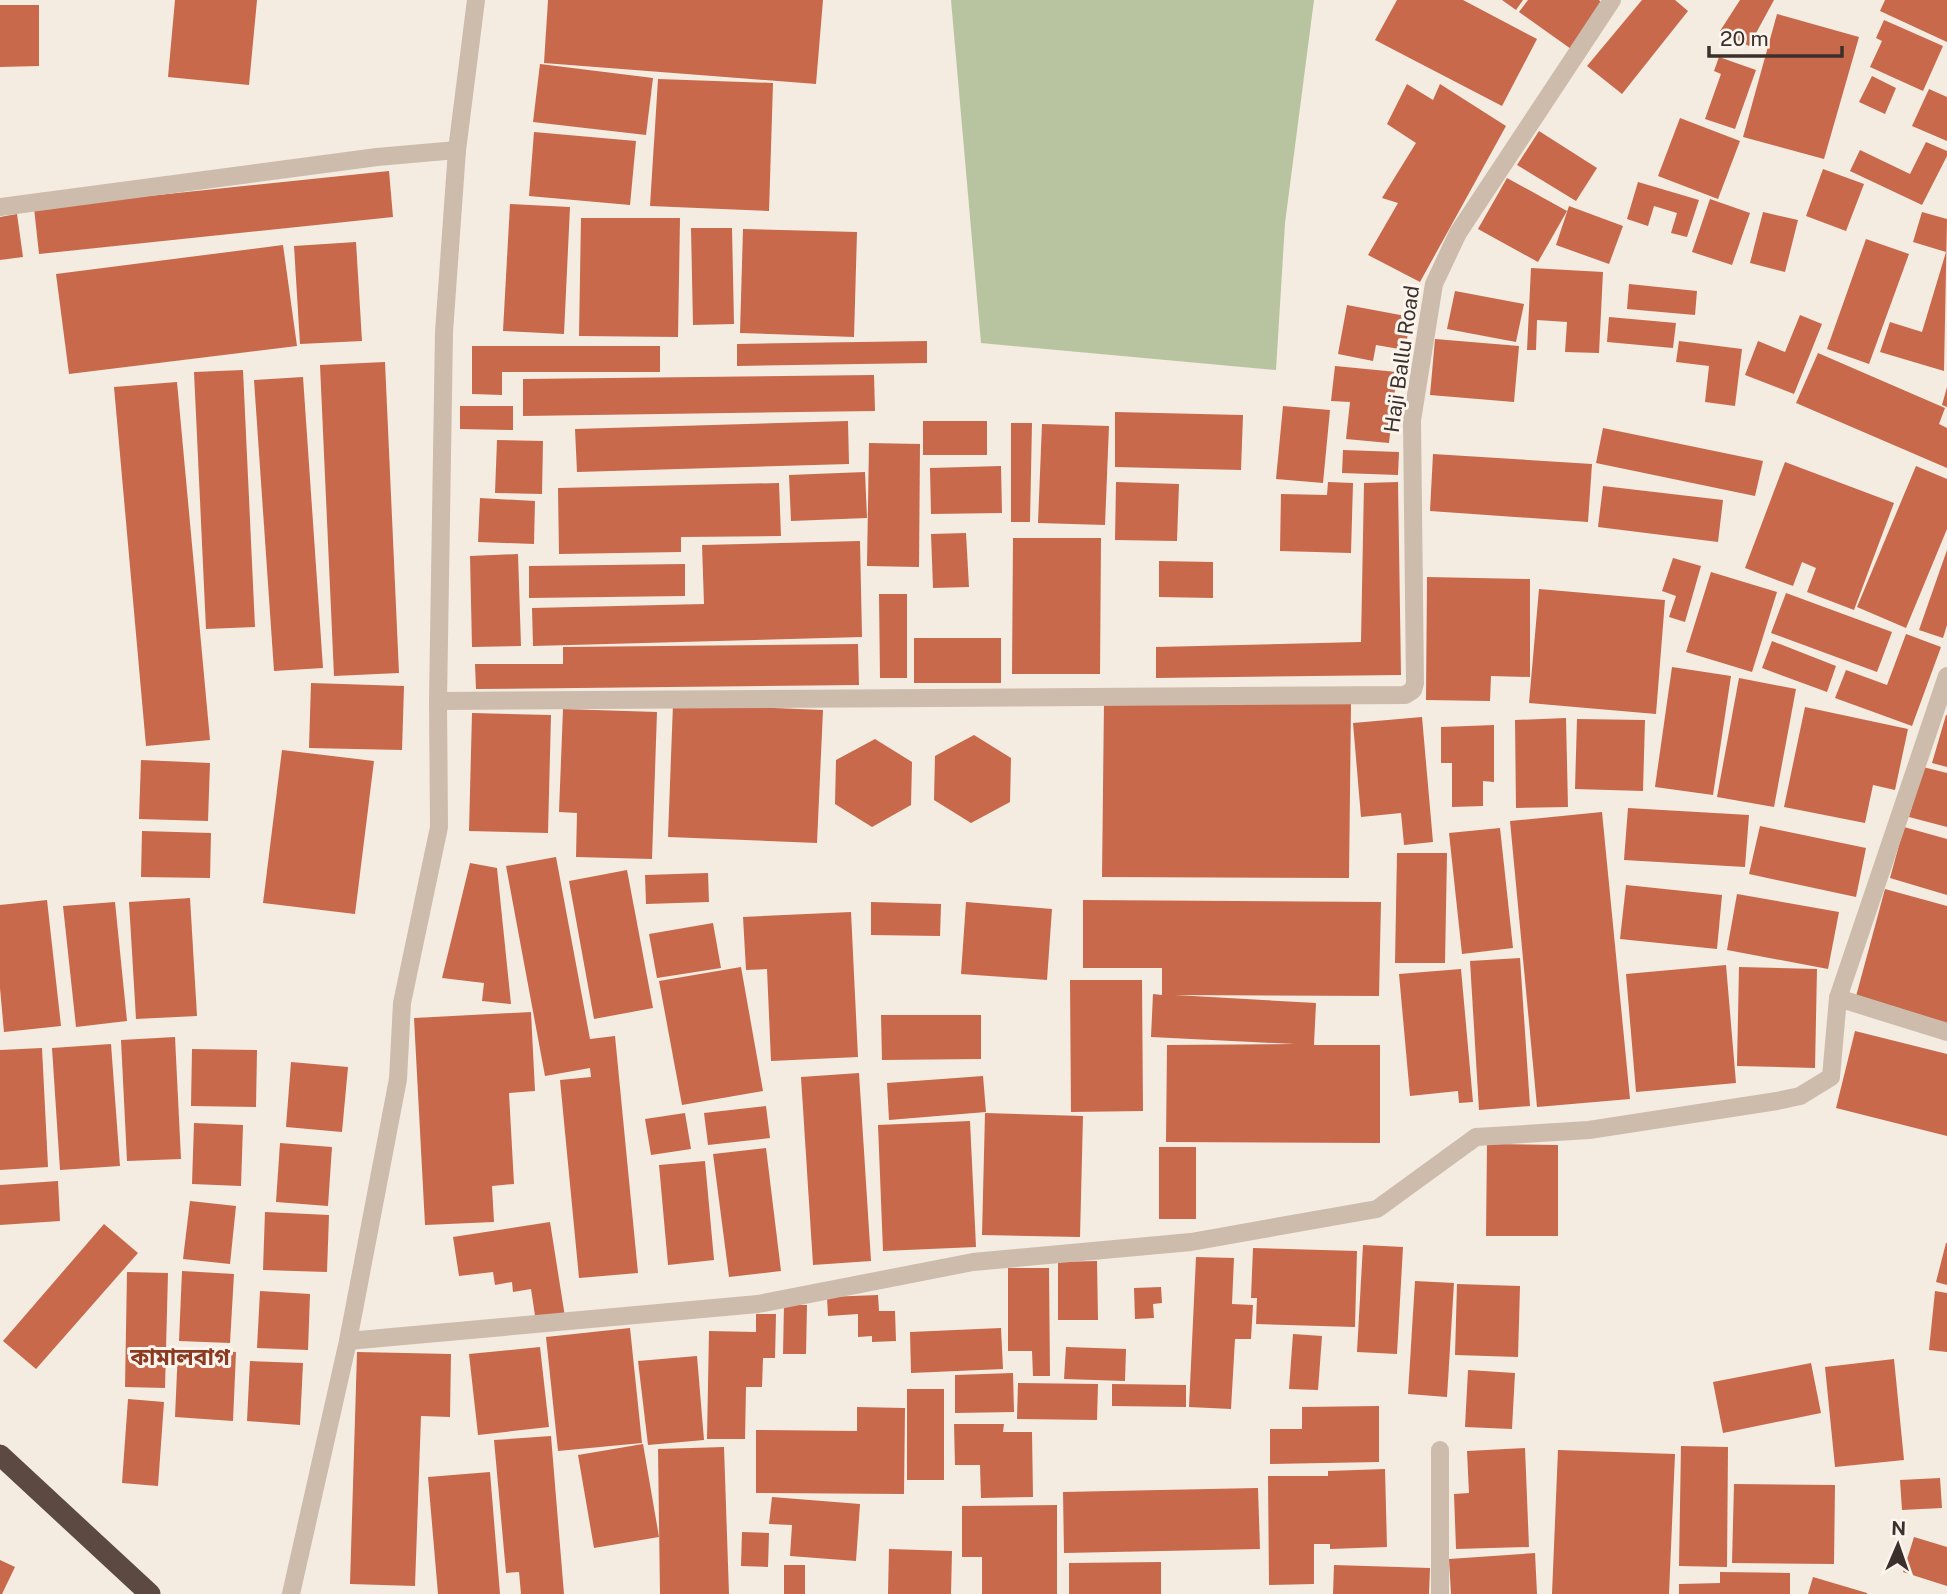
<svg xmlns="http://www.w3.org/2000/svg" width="1947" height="1594" viewBox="0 0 1947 1594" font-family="'Public Sans','Noto Sans Bengali',sans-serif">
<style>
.green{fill:#b8c4a0}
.building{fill:#c8694b}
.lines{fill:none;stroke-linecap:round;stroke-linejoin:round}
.minor{stroke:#cdbbac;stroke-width:18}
.highway{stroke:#5c4a42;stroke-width:21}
.labels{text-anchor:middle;stroke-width:6;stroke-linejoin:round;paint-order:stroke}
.street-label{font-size:21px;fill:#3b302b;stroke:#fbf5ee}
.neighbourhood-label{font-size:23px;font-weight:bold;fill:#8c3b22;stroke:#fbf5ee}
</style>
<rect width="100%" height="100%" fill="#f4ebe1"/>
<polygon class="green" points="951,0 1314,0 1285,223 1276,370 981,343"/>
<g class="building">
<polygon points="175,0 257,0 249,85 168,77"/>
<polygon points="548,0 823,0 816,84 544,63"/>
<polygon points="1397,0 1463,0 1537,39 1502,106 1375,40"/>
<polygon points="1502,0 1523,0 1516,10"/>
<polygon points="1528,0 1599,0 1604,6 1571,49 1519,12"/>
<polygon points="1642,0 1675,0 1688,11 1622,94 1587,66"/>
<polygon points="1740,0 1774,0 1749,46 1720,31"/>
<polygon points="1885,0 1947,0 1947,42 1880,11"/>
<polygon points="0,5 39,5 39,66 0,67"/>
<polygon points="1777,14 1859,37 1824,159 1743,137"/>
<polygon points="1884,20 1943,46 1923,91 1870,67 1882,41 1876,38"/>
<polygon points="1719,57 1756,70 1735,129 1705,119 1721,74 1714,71"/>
<polygon points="540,64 653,78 646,135 533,122"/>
<polygon points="1872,76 1896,88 1885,114 1859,102"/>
<polygon points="658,79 773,83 769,211 650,206"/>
<polygon points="1407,84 1433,100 1440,84 1506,126 1420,282 1368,255 1398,203 1382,198 1416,143 1387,124"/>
<polygon points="1929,89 1947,97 1947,141 1912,126"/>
<polygon points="1680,118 1740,141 1718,199 1658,176"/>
<polygon points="1539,131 1597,168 1576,201 1517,165"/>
<polygon points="534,132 636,141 630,205 529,196"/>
<polygon points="1926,142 1947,151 1947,156 1922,205 1850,171 1860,150 1910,174"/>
<polygon points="1823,169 1864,184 1846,231 1806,216"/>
<polygon points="389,171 393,217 39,254 34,208"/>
<polygon points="1507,178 1567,211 1538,262 1478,229"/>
<polygon points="1638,182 1699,200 1687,237 1671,233 1677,213 1654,206 1648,226 1627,219"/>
<polygon points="1710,199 1750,213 1732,265 1692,252"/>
<polygon points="510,204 570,207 564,334 503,331"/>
<polygon points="1569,206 1623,226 1609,264 1556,245"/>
<polygon points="1763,212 1798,220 1785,272 1750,263"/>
<polygon points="1922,212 1947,219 1944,371 1880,352 1890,322 1922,332 1946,252 1913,242"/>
<polygon points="17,214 23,257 0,260 0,217"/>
<polygon points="581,218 680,218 678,337 579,336"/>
<polygon points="691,228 732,228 734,324 693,325"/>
<polygon points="743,229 857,232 854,337 740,333"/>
<polygon points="1866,239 1909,254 1869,364 1827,349"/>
<polygon points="356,242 362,341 300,344 294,246"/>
<polygon points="283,245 297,346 69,374 56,274"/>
<polygon points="1531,268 1603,272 1599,353 1565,352 1567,322 1537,320 1536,350 1527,350"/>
<polygon points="1629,284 1697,291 1695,315 1627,309"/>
<polygon points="1455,291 1524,304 1516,342 1447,329"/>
<polygon points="1347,305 1411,317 1405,350 1376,345 1373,361 1338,354"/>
<polygon points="1800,315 1822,324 1794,394 1745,375 1758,341 1785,352"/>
<polygon points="1609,317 1676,323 1673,348 1607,342"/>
<polygon points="1435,339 1519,346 1514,402 1430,395"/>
<polygon points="927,341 927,363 737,366 737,344"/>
<polygon points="1679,341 1742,349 1735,406 1705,402 1709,366 1676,362"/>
<polygon points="472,346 660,346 660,372 502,372 502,395 472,394"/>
<polygon points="1818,353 1945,408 1939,424 1947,428 1947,468 1796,403"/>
<polygon points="385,362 399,673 334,676 320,365"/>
<polygon points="1335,366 1397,372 1389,443 1346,439 1350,402 1331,401"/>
<polygon points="243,370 255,627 206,629 194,372"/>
<polygon points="874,375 875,411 523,416 523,379"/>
<polygon points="303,377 323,668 274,671 254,380"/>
<polygon points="177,382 210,740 146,746 114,387"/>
<polygon points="1947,387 1947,407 1942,405"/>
<polygon points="460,406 513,406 513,430 460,429"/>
<polygon points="1283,406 1330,410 1323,483 1276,479"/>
<polygon points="1115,412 1243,415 1241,470 1115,467"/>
<polygon points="848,421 849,464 577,472 575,429"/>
<rect x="923" y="421" width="64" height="34"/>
<polygon points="1011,423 1032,423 1030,522 1011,522"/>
<polygon points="1042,424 1109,426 1105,525 1038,523"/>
<polygon points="1603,428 1763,461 1755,496 1596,463"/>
<polygon points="497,440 543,441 542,494 495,493"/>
<polygon points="869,443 920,444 919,567 867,566"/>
<polygon points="1343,450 1399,452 1398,475 1342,473"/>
<polygon points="1433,454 1592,464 1588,522 1430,511"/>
<polygon points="1785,462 1894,503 1854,610 1807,592 1816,568 1802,562 1793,586 1745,568"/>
<polygon points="1001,466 1002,513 931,514 930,468"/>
<polygon points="1916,466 1947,479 1947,529 1906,628 1857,607"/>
<polygon points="865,472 867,518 791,521 789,475"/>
<polygon points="1116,482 1179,484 1177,541 1115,540"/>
<polygon points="1328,482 1353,483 1351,553 1280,551 1281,494 1327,495"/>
<polygon points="1398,482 1401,675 1156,678 1156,647 1361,642 1364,483"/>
<polygon points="779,483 781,536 681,537 681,552 559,554 558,488"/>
<polygon points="1603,486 1723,500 1718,542 1598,527"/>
<polygon points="480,498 535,501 534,544 478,542"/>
<polygon points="966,533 969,587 933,588 931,534"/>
<polygon points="1013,538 1101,538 1100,674 1012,674"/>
<polygon points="860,541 862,637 533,646 532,608 704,604 702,545"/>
<polygon points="1947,550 1947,625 1943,638 1919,630"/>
<polygon points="518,554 521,646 472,647 470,556"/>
<polygon points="1673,558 1701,566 1685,622 1669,617 1676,596 1662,591"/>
<polygon points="1159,561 1213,562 1213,598 1159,597"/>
<polygon points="685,564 685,596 529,598 529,566"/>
<polygon points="1711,572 1777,592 1752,672 1686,652"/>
<polygon points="1427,577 1530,579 1530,677 1491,676 1490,701 1426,700"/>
<polygon points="1539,589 1665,600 1656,714 1529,703"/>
<polygon points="1786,593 1892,632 1877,672 1771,633"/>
<polygon points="879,594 907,594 907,678 880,678"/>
<polygon points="1906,634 1941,647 1912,726 1835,698 1846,670 1887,685"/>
<rect x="914" y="638" width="87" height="45"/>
<polygon points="1772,641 1836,666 1827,692 1762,668"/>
<polygon points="858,644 859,685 476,689 475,664 563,664 563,647"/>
<polygon points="1672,667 1731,676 1713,795 1655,787"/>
<polygon points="1739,678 1796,689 1774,807 1717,797"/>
<polygon points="311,683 404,686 402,750 309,748"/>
<polygon points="1104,702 1351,704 1349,878 1102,877"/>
<polygon points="673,704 823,710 817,843 668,837"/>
<polygon points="1805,707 1908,729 1895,790 1873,785 1865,823 1784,807"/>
<polygon points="563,709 657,712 652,859 576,857 577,813 559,812"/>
<polygon points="472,713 551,715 548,833 469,831"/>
<polygon points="1946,715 1947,715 1947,767 1932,763"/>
<polygon points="1422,717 1433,842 1404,845 1401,813 1361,817 1353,723"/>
<polygon points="1566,718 1568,807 1516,808 1515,720"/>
<polygon points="1577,719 1645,720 1643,791 1575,789"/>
<polygon points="1494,725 1494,782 1483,781 1483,806 1452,807 1452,763 1441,763 1441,727"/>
<polygon points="974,735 1011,758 1010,802 971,823 934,800 935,756"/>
<polygon points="875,739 912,762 911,805 872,827 835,804 836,760"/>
<polygon points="282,750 374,761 355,914 263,903"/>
<polygon points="141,760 210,763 208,821 139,819"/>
<polygon points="1923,767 1947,773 1947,827 1909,817"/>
<polygon points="1628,808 1749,815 1745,867 1624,860"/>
<polygon points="1602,812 1630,1099 1537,1107 1510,821"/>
<polygon points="1760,826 1866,848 1856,897 1749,874"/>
<polygon points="1904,827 1947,839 1947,895 1890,878"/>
<polygon points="1500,828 1513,948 1462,954 1449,833"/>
<polygon points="142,831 211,833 210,878 141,877"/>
<polygon points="1397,853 1447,853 1445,963 1395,963"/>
<polygon points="556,857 590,1039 615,1036 638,1273 579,1278 560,1080 591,1077 590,1068 545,1076 506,866"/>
<polygon points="470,863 497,868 511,1004 482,1001 484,983 442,978"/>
<polygon points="627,870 653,1008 594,1019 569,881"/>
<polygon points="708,873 709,902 646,904 645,875"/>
<polygon points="1626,885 1722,895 1717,949 1620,939"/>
<polygon points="1885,889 1947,906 1947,1026 1855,1000"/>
<polygon points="1737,894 1839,912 1828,969 1727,950"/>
<polygon points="190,898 197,1016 136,1019 129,902"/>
<polygon points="47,900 61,1026 4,1032 0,988 0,905"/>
<polygon points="1083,900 1381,902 1379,996 1175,995 1316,1003 1314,1045 1380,1045 1380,1143 1166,1142 1167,1045 1295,1044 1151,1037 1153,994 1162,995 1162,968 1083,968"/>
<polygon points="115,902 127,1021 76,1027 63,906"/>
<polygon points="871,902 941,904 940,936 871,935"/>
<polygon points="966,902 1052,909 1047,980 961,974"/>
<polygon points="851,912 858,1057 771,1061 767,969 746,970 743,917"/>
<polygon points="713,923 721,968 657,978 649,934"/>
<polygon points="1520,958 1530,1106 1479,1110 1470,961"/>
<polygon points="1726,965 1736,1083 1636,1092 1626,974"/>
<polygon points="741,967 763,1091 682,1105 659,981"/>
<polygon points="1739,967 1817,969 1815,1068 1737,1066"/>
<polygon points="1461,969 1473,1102 1459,1103 1458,1091 1410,1096 1399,974"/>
<polygon points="1070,980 1142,980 1143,1111 1071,1112"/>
<polygon points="531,1012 535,1091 509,1093 514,1184 492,1186 494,1222 425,1225 414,1018"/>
<polygon points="881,1015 981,1015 981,1059 882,1060"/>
<polygon points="1855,1031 1947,1054 1947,1136 1836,1108"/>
<polygon points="175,1037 181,1159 127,1161 121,1040"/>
<polygon points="111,1044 120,1166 60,1170 52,1048"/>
<polygon points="42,1048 48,1167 0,1170 0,1050"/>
<polygon points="192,1049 257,1050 256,1107 191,1106"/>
<polygon points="291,1062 348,1067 342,1132 286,1127"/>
<polygon points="859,1073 871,1261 813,1265 801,1077"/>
<polygon points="983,1076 986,1112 889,1120 887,1083"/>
<polygon points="766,1106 770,1138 708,1145 704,1113"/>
<polygon points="685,1113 691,1149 651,1155 645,1119"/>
<polygon points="985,1113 1083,1116 1080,1237 982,1235"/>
<polygon points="970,1121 976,1247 883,1251 878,1125"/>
<polygon points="194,1123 243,1125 241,1186 192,1184"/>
<polygon points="280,1143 332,1147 328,1206 276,1202"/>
<polygon points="1487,1144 1558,1145 1558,1236 1486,1236"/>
<rect x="1159" y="1147" width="37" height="72"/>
<polygon points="766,1148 781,1271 729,1277 713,1154"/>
<polygon points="705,1161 714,1260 668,1265 659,1165"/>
<polygon points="58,1181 60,1221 0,1225 0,1185"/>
<polygon points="190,1201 236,1206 230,1264 183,1259"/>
<polygon points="265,1212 329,1215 327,1272 263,1270"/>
<polygon points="550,1222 565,1317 536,1322 531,1289 513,1292 512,1282 495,1285 493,1272 459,1276 453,1237"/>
<polygon points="104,1224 138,1253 36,1369 3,1341"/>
<polygon points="1946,1243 1947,1243 1947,1285 1936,1282"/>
<polygon points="1363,1245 1403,1247 1397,1354 1357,1352"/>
<polygon points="1253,1248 1357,1251 1355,1327 1256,1324 1257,1298 1251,1298"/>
<polygon points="1196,1257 1234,1258 1232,1304 1253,1305 1251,1339 1235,1339 1231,1409 1189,1407"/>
<polygon points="1097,1261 1098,1320 1058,1320 1058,1262"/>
<polygon points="1008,1268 1049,1268 1050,1376 1033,1376 1032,1351 1008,1351"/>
<polygon points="182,1271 234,1274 230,1343 179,1341"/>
<polygon points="127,1272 168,1273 165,1388 125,1387"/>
<polygon points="1415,1281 1454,1283 1447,1397 1408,1394"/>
<polygon points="1457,1284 1520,1286 1518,1357 1455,1355"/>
<polygon points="1161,1287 1162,1303 1153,1304 1154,1318 1135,1319 1134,1288"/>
<polygon points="260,1291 310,1294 308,1350 257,1348"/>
<polygon points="1935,1291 1947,1293 1947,1352 1929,1350"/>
<polygon points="878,1295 879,1311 895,1311 896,1341 872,1342 872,1336 858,1337 858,1314 828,1316 827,1297"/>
<polygon points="784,1305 807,1305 806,1354 783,1354"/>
<polygon points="756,1314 776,1314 775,1358 763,1358 762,1387 746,1387 745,1439 707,1439 709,1331 756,1332"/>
<polygon points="630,1328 642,1443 558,1451 546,1337"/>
<polygon points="1001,1328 1003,1369 911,1373 910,1332"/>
<polygon points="1293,1334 1322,1336 1318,1390 1289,1389"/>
<polygon points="540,1347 549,1427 478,1435 469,1354"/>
<polygon points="1066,1347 1126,1349 1125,1381 1064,1379"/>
<polygon points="178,1349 236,1352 233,1421 175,1417"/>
<polygon points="357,1352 451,1354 450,1417 421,1416 415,1586 350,1584"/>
<polygon points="697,1356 704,1440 648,1445 638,1361"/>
<polygon points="1894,1359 1904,1460 1835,1467 1825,1367"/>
<polygon points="250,1361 303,1363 300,1425 247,1421"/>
<polygon points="1811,1363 1821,1413 1723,1433 1713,1382"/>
<polygon points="1468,1370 1515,1373 1512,1429 1465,1427"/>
<polygon points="1013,1373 1014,1412 955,1413 955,1375"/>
<polygon points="1018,1383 1098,1384 1097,1420 1017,1419"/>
<polygon points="1112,1384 1186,1385 1186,1407 1112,1406"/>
<rect x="907" y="1389" width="37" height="91"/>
<polygon points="128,1399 164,1402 158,1486 122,1483"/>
<polygon points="1379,1406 1379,1462 1270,1464 1270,1429 1302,1429 1302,1407"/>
<polygon points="857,1407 905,1408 904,1494 756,1493 756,1430 857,1431"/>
<polygon points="954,1424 1004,1424 1003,1432 1032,1432 1033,1497 981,1498 980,1465 955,1465"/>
<polygon points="551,1436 564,1594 521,1594 519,1572 506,1573 494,1440"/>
<polygon points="643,1444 659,1537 594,1548 578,1455"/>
<polygon points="1681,1446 1728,1447 1727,1567 1679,1566"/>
<polygon points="724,1447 729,1594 660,1594 658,1449"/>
<polygon points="1525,1448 1529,1547 1456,1549 1454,1494 1469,1493 1467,1451"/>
<polygon points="1558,1450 1675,1454 1669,1594 1552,1594"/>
<polygon points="1385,1469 1387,1547 1330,1549 1330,1544 1314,1544 1314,1584 1269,1585 1268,1476 1328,1476 1328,1471"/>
<polygon points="490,1472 500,1594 438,1594 428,1477"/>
<polygon points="1940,1478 1942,1508 1902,1510 1900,1480"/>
<polygon points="1734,1484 1835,1485 1834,1564 1732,1563"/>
<polygon points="1258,1488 1260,1549 1064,1553 1063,1492"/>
<polygon points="772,1497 860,1504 856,1561 790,1556 792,1525 769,1524"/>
<polygon points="1057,1505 1057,1594 982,1594 982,1557 962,1557 962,1506"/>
<polygon points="742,1532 769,1533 768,1567 741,1566"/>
<polygon points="1914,1537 1947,1547 1947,1586 1903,1572"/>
<polygon points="889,1549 952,1551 951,1594 888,1594"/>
<polygon points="1535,1553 1537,1594 1451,1594 1449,1559"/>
<polygon points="0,1560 15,1567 2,1594 0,1594"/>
<polygon points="1161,1562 1161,1594 1069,1594 1069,1563"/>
<rect x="784" y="1565" width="21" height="29"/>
<polygon points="1334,1565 1430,1568 1429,1594 1333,1594"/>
<polygon points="1720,1572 1790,1573 1790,1594 1679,1594 1679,1584 1720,1583"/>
<polygon points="1813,1577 1867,1593 1867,1594 1808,1594"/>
</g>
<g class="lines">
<g class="minor">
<polyline points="0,207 377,157 457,150"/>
<polyline points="438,701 1405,695 1413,690 1415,683 1412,420 1434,284 1458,233 1612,0"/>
<polyline points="1838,998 1947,1032"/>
<polyline points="348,1341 758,1304 973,1262 1191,1242 1377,1209 1476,1137 1589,1130 1777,1101 1800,1096 1831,1077 1838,998 1947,676"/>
<polyline points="291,1594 348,1341 398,1079 402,1003 439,827 438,701 444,332 457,150 476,0"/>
<polyline points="1440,1594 1440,1450"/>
</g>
<polyline class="highway" points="0,1455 150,1594"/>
</g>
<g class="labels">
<g class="street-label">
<text transform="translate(1402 359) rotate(-82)" y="7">Haji Ballu Road</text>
</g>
<g class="neighbourhood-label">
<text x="180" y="1365">কামালবাগ</text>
</g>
</g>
<g transform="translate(1898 1545) rotate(2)" stroke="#fbf5ee" stroke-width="5" paint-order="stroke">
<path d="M0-5L12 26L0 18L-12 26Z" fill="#3b302b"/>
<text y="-10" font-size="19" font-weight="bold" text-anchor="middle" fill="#3b302b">N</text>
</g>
<path d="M1709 46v10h133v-10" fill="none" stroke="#3b302b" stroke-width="3.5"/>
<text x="1720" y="46" font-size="21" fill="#3b302b" stroke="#fbf5ee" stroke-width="5" paint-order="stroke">20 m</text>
</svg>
